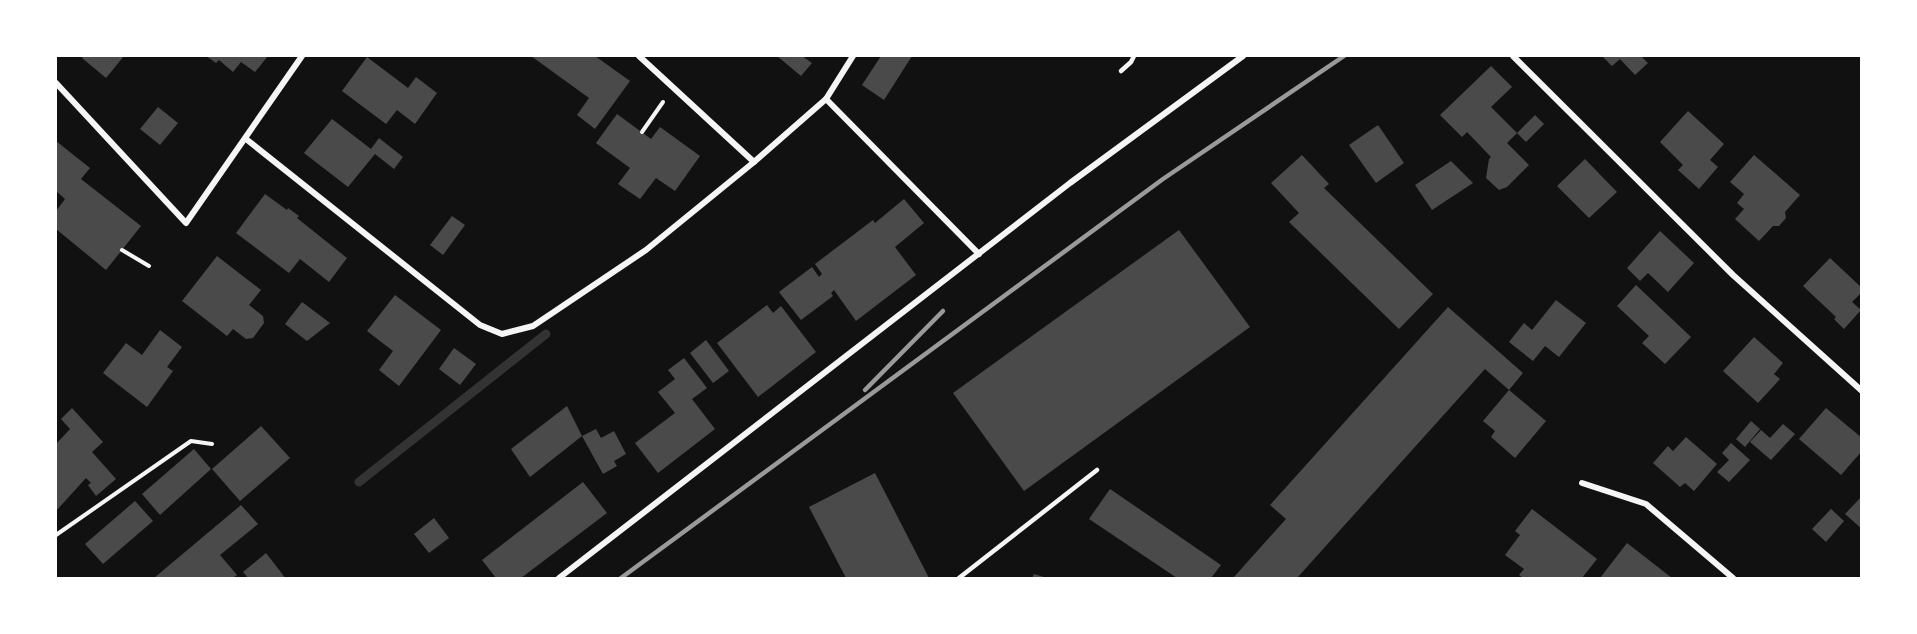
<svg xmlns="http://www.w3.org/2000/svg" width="1917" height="634" viewBox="0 0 1917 634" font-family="Inter,sans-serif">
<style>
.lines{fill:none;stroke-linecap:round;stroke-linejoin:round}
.stream{stroke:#333;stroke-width:9}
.building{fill:#4a4a4a}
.path{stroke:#f5f5f5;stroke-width:4}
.service{stroke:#f5f5f5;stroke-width:4.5}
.minor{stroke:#f5f5f5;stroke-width:6}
.rail{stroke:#9a9a9a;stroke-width:4.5}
</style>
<rect width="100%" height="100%" fill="#111"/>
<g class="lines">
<polyline class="stream" points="359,482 546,334"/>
</g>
<g class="building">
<polygon points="84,56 124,56 106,78 82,58"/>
<polygon points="206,56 268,56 255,72 241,62 233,72 219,60 216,63"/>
<polygon points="531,56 595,56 630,81 595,129 577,115 589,98"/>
<polygon points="777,56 802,56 812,63 801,76"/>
<polygon points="881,56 912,56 884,100 862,85"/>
<polygon points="1602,56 1641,56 1648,63 1635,75 1620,59 1612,66"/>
<polygon points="367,57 408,88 416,77 437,93 415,124 397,110 386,124 342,91"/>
<polygon points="1491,66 1512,87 1491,107 1517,133 1535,115 1544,124 1526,142 1517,133 1507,143 1529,165 1507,187 1499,190 1486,178 1489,159 1491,157 1467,132 1462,137 1440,115"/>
<polygon points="158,107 178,123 160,145 140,129"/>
<polygon points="1688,111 1724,144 1710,160 1718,167 1699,189 1678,170 1683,165 1660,142"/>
<polygon points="617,114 651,139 660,127 700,156 675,191 656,178 640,199 618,184 630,168 596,143"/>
<polygon points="332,119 371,149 379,138 403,157 394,169 375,154 348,187 304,153"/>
<polygon points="1378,125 1404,163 1376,183 1349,145"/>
<polygon points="56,141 90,168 81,179 141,226 106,270 56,229 56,211 65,199 56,191"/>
<polygon points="1302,155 1329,184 1324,188 1433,294 1399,329 1289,222 1299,213 1271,183"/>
<polygon points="1754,155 1800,195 1785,212 1786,218 1779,226 1773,226 1759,241 1735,219 1744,209 1737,203 1744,194 1730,182"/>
<polygon points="1585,159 1617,192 1589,218 1557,186"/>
<polygon points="1451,161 1473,183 1432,210 1415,185"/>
<polygon points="265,194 287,210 288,208 299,216 297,218 347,258 329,282 300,259 289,273 236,233"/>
<polygon points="904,199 924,223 895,247 916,275 856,321 834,290 831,293 833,296 801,320 779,292 812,267 819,277 822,274 815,264 873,220 875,223"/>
<polygon points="452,216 465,225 443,255 430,245"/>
<polygon points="1179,230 1250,327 1024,491 953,393"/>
<polygon points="1660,231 1694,263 1668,292 1648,273 1640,281 1627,268"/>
<polygon points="217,256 261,290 249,305 263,316 264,323 253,338 246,339 233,329 227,336 182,301"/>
<polygon points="1830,258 1862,288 1862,292 1852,302 1861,310 1844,329 1834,319 1836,317 1803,286"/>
<polygon points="1636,285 1691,337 1665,364 1642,343 1649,336 1617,306"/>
<polygon points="395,295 441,330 399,386 379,370 393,351 367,331"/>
<polygon points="1556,300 1586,323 1559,357 1545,346 1533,361 1509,342 1524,323 1532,330"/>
<polygon points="302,302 330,323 307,341 285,324"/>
<polygon points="767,305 773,313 781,306 816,352 758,397 717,343"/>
<polygon points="1448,307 1523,373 1509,390 1485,369 1297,578 1233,578 1286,519 1270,505"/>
<polygon points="160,330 182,347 167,367 173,371 147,407 103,373 126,343 142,355"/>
<polygon points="1754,337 1783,363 1774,374 1780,379 1758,403 1723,371"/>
<polygon points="706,340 729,371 713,383 690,353"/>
<polygon points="454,348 476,364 460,385 439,369"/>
<polygon points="684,358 707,388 692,399 715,429 658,473 635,443 675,413 658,392 675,379 668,370"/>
<polygon points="1509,390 1546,421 1515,458 1491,437 1495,431 1483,421"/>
<polygon points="567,406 582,436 530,477 511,449"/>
<polygon points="72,408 103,442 92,452 116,479 96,496 88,485 91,483 86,478 56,511 56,444 70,429 61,419"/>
<polygon points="1826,408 1862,438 1862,451 1841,475 1799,439"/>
<polygon points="1751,421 1760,429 1745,447 1736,439"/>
<polygon points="1783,424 1795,434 1771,460 1750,442 1761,430 1770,438"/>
<polygon points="261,426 290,458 240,501 212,469"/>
<polygon points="596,429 601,438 614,431 626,454 614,461 617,466 603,474 582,436"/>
<polygon points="1686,437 1717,464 1694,491 1685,483 1680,487 1653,463 1668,446 1673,451"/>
<polygon points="1731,443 1750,460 1729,482 1717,472 1729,460 1722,453"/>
<polygon points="194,449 211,469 160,515 142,494"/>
<polygon points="875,473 929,578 846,578 809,507"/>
<polygon points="583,482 607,513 521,578 496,578 482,560"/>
<polygon points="1110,489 1221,565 1211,578 1177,578 1089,519"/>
<polygon points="1862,496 1862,529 1845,514"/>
<polygon points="135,501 153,521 103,564 85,544"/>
<polygon points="241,505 258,524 220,555 237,575 233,578 154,578"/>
<polygon points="1532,509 1597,559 1582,578 1523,578 1519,575 1524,569 1505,555 1520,535 1515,531"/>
<polygon points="1831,509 1844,521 1826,542 1812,529"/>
<polygon points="434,518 449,538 429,553 414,534"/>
<polygon points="1627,543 1672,578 1600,578"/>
<polygon points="266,553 280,571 285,578 248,578 243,572"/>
<polygon points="1034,574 1047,578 1032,578"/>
</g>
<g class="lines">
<g class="path">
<polyline points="642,132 663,102"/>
<polyline points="122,250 149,266"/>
<polyline points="56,535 191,441 212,444"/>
</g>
<g class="service">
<polyline points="1121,71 1131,62 1134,56"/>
<polyline points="959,578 1097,470"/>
</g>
<g class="minor">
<polyline points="639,56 754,162"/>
<polyline points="1513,56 1733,275 1862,391"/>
<polyline points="56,83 186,223 302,56"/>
<polyline points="826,99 979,254"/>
<polyline points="246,139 480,325 502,334 533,326 646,250 754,162 826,99 853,56"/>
<polyline points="1582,483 1646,504 1733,578"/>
<polyline points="559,578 1070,183 1243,56"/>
</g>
<g class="rail">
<polyline points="865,390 943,311"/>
<polyline points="621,578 1163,179 1344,56"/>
</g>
</g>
<rect width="1917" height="634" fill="none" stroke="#ffffff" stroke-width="114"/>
</svg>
